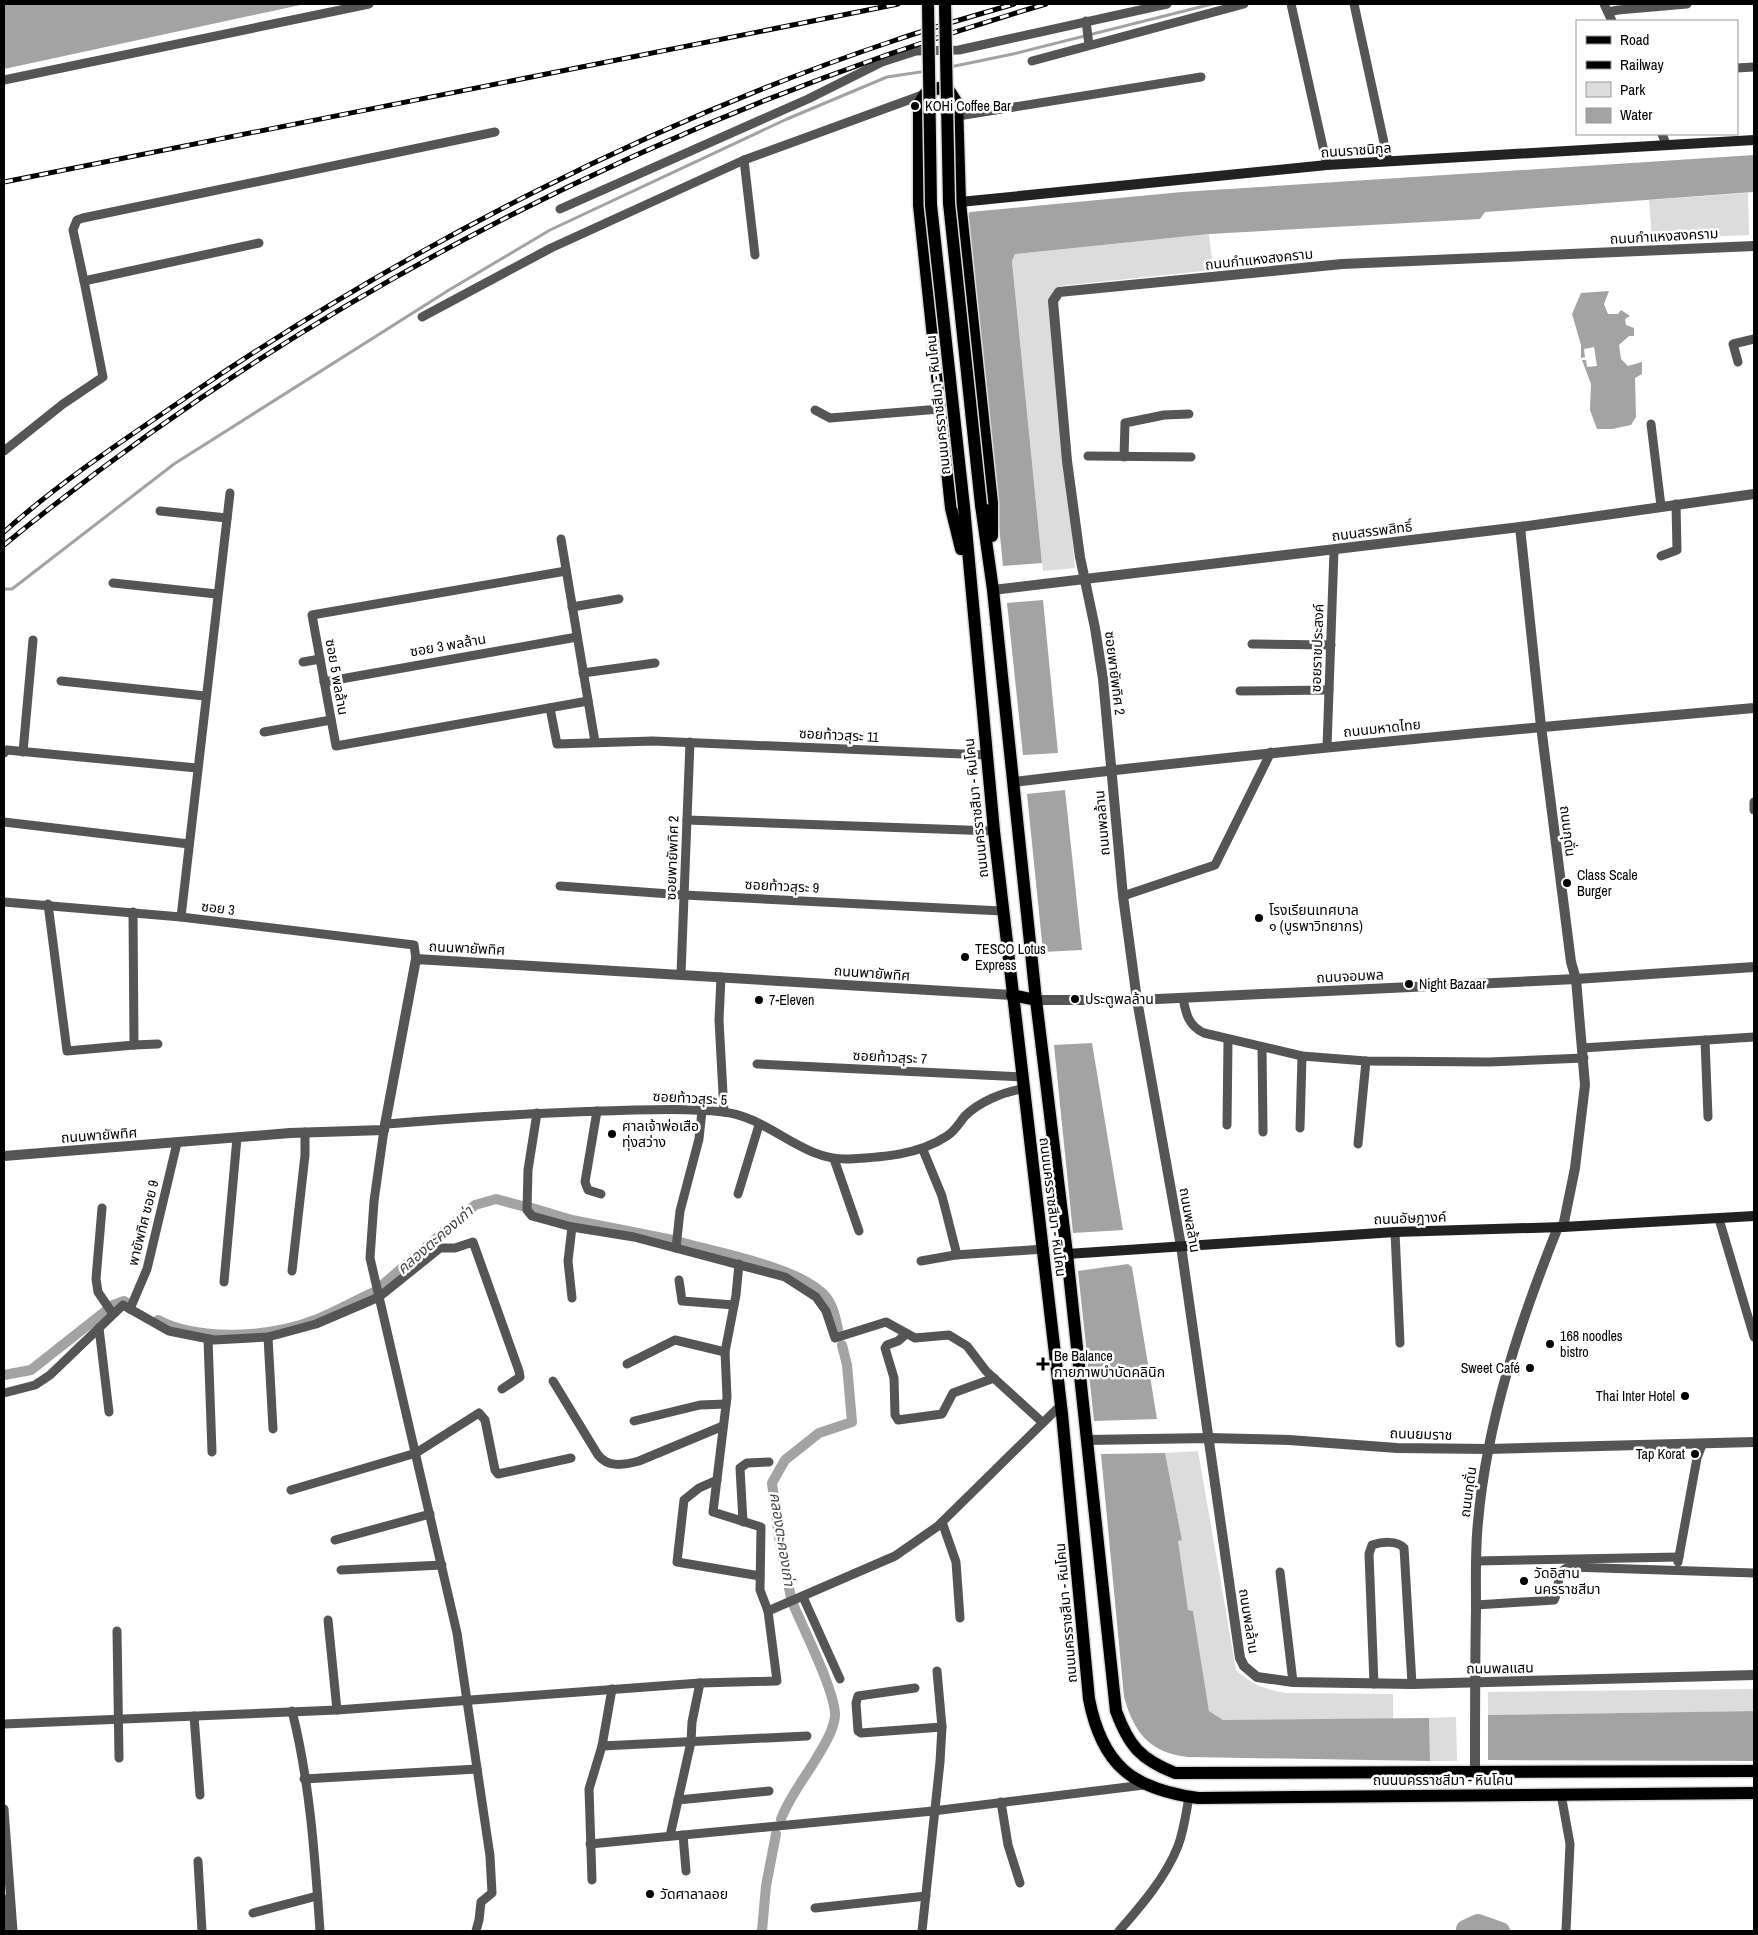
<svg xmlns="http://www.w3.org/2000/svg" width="1758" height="1935" viewBox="0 0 1758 1935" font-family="'Archivo Narrow','Noto Sans Thai',sans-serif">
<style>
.green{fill:#dcdcdc}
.water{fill:#a3a3a3}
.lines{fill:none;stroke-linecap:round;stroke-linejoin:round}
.stream{stroke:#a3a3a3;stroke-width:3}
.canal{stroke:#a3a3a3;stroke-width:10}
.river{stroke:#a3a3a3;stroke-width:18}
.primary-casing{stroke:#dbdbdb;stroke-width:15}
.minor{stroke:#555;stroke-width:9}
.tertiary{stroke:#555;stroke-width:10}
.secondary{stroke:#222;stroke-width:10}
.primary{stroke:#000;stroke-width:12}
.rail-casing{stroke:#000;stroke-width:5}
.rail{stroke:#fff;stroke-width:3;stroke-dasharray:9;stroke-linecap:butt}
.primary-bridge-casing{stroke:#dbdbdb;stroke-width:15;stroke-linecap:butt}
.primary-bridge{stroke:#000;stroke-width:12}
.poi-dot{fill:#000;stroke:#fff;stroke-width:2}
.labels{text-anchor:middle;stroke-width:5;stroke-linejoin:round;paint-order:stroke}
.poi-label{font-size:14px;fill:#000;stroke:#fff;text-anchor:start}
.street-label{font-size:14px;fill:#000;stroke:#fff}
.water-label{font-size:15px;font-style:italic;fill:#444;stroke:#fff}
</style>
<rect width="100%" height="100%" fill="#fff"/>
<g class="green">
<polygon points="1748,193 1749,235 1652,239 1649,200"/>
<polygon points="1209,234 1213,270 1060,286 1053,291 1050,301 1075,568 1043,571 1012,260 1015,254"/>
<path d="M1198,1451L1236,1670C1250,1684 1267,1690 1286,1693L1393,1694V1719L1223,1720L1209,1711L1193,1611H1188L1177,1541L1182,1540L1165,1453Z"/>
<polygon points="1754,1689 1754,1711 1488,1715 1488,1692"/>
<polygon points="1456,1717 1457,1761 1430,1761 1429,1718"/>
</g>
<g class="water">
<polygon points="4,4 305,4 4,69"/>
<polygon points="1754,155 1754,192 1485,212 1480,219 1209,234 1015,254 1012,261 1042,563 1003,566 968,215 970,212 1182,192"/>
<polygon points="1609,291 1604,304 1608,314 1618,314 1621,310 1630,316 1625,319 1626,325 1634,328 1634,336 1629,336 1619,345 1621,359 1628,366 1642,362 1642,374 1635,378 1636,417 1631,425 1612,429 1597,429 1590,410 1591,384 1582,360 1586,360 1587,367 1597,366 1594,347 1584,349 1585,357 1581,358 1581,345 1572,314 1581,293"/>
<polygon points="1043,600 1058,753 1023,755 1007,603"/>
<polygon points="1065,790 1082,950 1043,952 1027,794"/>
<polygon points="1092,1043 1123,1230 1073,1233 1054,1045"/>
<polygon points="1128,1264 1132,1267 1157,1419 1094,1421 1078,1271"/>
<path d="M1165,1453L1182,1540L1178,1541L1188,1610L1193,1611L1209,1711L1223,1720L1429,1718L1430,1761L1188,1757C1150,1753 1134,1733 1124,1697L1101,1454Z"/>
<polygon points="1754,1711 1754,1761 1488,1760 1488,1715"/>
</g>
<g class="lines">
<g class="stream">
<polyline points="950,67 1013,54 1212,4"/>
<polyline points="4,589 12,589 174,464 449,290 550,230 787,119 887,77 927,71"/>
</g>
<g class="canal">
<polyline points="532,1208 572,1220 673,1240"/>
<path d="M680,1242C719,1253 791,1266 820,1291C832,1300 835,1315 838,1329"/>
<polyline points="380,1287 475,1205 496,1199 522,1206"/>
<polyline points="113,1305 124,1301 127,1303"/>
<path d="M158,1320C199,1342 272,1337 315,1320C335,1312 354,1301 374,1292"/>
<polyline points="4,1375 31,1370 107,1310"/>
<polyline points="791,1598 779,1537 772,1483 785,1460 819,1433 852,1422 847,1365 842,1345"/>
<path d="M781,1819C790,1796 804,1779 816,1759C823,1747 836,1727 835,1713C833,1687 804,1630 793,1604"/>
<polyline points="762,1931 766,1886 776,1834"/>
<polyline points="1462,1931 1465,1929"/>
</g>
<polyline class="river" points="1465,1929 1478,1923 1501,1931"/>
<g class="primary-casing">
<g id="primary">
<path d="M981,505L993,590L1036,1000L1067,1254L1116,1711C1129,1746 1140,1759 1175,1773L1754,1771"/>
<path d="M964,507L994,831L1062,1414L1089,1699C1102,1765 1132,1789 1198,1798L1754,1793"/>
<polyline points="961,549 951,508 919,205 919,104 925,94 938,88 950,92 957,103 960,202 992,503 992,536"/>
<polyline points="1012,995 1036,1000"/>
</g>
</g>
<g class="minor">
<polyline points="1291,4 1327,165"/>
<polyline points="1354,4 1388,161"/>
<polyline points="1604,4 1612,21"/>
<polyline points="1608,12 1618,10 1687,4"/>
<polyline points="1086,21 1089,45"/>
<polyline points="1032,61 1244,4"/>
<polyline points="1737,68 1754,67"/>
<polyline points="4,80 369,4"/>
<polyline points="958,116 1201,77"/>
<polyline points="1662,134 1666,144"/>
<polyline points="744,160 755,255"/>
<polyline points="560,209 808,99 882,62 916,51 959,50 1167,4"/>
<polyline points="84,281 73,230 77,220 83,218 495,132"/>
<polyline points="422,317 551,248 744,160 925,94"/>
<polyline points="1738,362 1733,344 1754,339"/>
<polyline points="815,410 830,418 940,409"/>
<polyline points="1651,424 1661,506"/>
<polyline points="4,451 63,404 103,377 84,281 259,243"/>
<polyline points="1088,456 1191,457"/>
<polyline points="1124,457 1125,423 1164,415 1189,414"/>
<polyline points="160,511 227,518"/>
<polyline points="561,539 595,742"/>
<polyline points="1661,556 1677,550 1676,504"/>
<polyline points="566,571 312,615 336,746 588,701"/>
<polyline points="113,583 217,594"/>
<polyline points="572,607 619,599"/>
<polyline points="1252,644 1331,645"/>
<polyline points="303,662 320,659"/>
<polyline points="583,673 655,663"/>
<polyline points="61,681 205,696"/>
<polyline points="324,682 577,637"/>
<polyline points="1240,691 1329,690"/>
<polyline points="550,708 557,744 653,741 986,755"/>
<polyline points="264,732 331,720"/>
<polyline points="1327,747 1334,550"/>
<polyline points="23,752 33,640"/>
<polyline points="4,753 7,750 197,768"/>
<polyline points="1754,802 1754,810"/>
<polyline points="687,820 994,831"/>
<polyline points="4,822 189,844"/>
<polyline points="560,886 684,895 1002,911"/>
<polyline points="1123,896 1215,865 1271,752"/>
<polyline points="4,902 181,917 414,945 416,959"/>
<polyline points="48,904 67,1051 134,1045 133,912"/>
<polyline points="181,917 230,493"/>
<polyline points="681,974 690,742"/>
<polyline points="721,977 719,1020 724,1112"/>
<path d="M1183,998C1186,1015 1189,1026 1204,1033L1302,1056L1366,1061L1489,1062L1584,1058"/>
<polyline points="1705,1040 1708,1117"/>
<polyline points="134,1045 158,1044"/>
<polyline points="1262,1047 1263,1132"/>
<polyline points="1582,1048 1754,1037"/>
<polyline points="757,1064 1021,1077"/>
<polyline points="597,1111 585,1182 588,1190 601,1194"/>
<polyline points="537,1113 528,1170 527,1210 532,1216 572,1227 634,1237 785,1277 816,1297 826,1311 835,1338 886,1322 915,1338 949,1335 967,1346 986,1371 1042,1422"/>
<path d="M387,1124C459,1118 530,1113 602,1111C642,1110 684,1108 723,1112C770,1117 801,1161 849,1159C884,1157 918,1155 947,1136C955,1131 959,1123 965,1116C979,1102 1003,1092 1022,1089"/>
<polyline points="1227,1125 1228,1040"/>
<polyline points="1300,1128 1302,1056"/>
<polyline points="384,1130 374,1201 370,1258 457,1633 490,1856 492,1893 481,1902 479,1920 476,1931"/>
<polyline points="1358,1144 1366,1061"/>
<polyline points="923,1150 942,1196 957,1255"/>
<polyline points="834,1159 859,1231"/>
<polyline points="738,1194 759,1125"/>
<polyline points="102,1208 96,1279 98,1292 113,1314"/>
<polyline points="1719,1219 1754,1337"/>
<polyline points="1395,1232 1400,1343"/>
<polyline points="676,1248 680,1211 699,1139 702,1111"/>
<polyline points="921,1261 955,1255 1044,1249"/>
<polyline points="292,1271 305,1155 305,1132"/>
<polyline points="679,1280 682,1301 734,1305"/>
<polyline points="224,1282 237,1138"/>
<polyline points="572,1298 568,1261 572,1227"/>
<polyline points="130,1309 147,1269 177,1143"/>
<polyline points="99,1328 109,1412"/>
<polyline points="906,1334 898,1341 887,1345 885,1348 894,1378 895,1415 898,1420 942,1414 953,1393 994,1378"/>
<polyline points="268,1337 273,1429"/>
<polyline points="208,1339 212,1452"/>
<polyline points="627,1364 675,1340 725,1352"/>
<path d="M553,1381L598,1455C608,1468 624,1465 639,1461L723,1426"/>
<polyline points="4,1393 35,1385 50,1375 123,1305 169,1331 214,1340 268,1337 316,1324 379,1297 440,1248 455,1248 473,1242 519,1371 520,1377 502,1389"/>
<polyline points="634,1421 700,1405 726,1404"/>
<polyline points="717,1480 699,1488 684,1500 677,1562 760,1576"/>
<polyline points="291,1490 416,1453 479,1413 485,1420 495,1470 498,1474 571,1458"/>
<polyline points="743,1522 740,1468 747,1463 769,1462"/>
<polyline points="942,1522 956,1562 960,1618"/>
<polyline points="335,1540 430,1514"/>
<polyline points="1476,1561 1679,1557"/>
<polyline points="1678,1562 1697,1458 1702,1445"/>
<polyline points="341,1570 442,1565"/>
<polyline points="1280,1572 1293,1682"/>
<polyline points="803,1597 840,1679"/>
<path d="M1476,1605L1554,1600C1561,1589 1554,1570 1570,1567L1754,1573"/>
<polyline points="768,1611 895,1556 938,1526 1061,1405"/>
<polyline points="328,1620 337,1710"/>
<polyline points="117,1631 119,1758"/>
<path d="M1374,1684L1369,1554L1372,1545C1381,1542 1397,1540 1404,1548L1412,1684"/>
<polyline points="915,1688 858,1696 856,1703 858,1731 861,1733 942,1727"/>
<path d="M292,1711C310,1782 315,1858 320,1931"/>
<polyline points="194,1716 200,1795"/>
<polyline points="4,1724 337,1710 700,1683 777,1681 768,1611 760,1590 761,1527 713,1512 727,1397 725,1352 736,1295 739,1264"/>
<polyline points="602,1746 807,1736"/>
<polyline points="304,1779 477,1769"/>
<polyline points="1561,1794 1570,1844 1566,1930"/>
<polyline points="678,1800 769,1791"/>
<polyline points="1001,1802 1008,1845 1020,1883"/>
<polyline points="4,1809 13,1931"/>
<polyline points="683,1835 686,1871"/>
<polyline points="670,1836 691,1742 692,1722 700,1683"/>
<polyline points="590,1844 933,1811 1144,1785"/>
<polyline points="198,1861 202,1931"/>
<polyline points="592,1880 589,1789 602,1746 612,1689"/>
<polyline points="4,1899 6,1931"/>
<polyline points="815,1908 926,1896"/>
<polyline points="253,1913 317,1896"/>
<polyline points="922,1931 940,1762 942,1727 937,1671"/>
<path d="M1119,1931C1141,1906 1166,1877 1178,1846C1184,1830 1186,1813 1189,1797"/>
</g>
<g class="tertiary">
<polyline points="1754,246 1342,264 1059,292 1053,301 1067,461 1080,557 1095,628 1103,679 1123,896 1137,1000 1181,1246 1240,1658 1244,1666 1257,1677 1293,1682 1412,1684 1754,1675"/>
<polyline points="1520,527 1541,726 1571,962 1576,979 1585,1085 1575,1168 1563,1227"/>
<polyline points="993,590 1520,527 1754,494"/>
<path d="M1014,782C1260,752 1507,730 1754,708"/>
<polyline points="1036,1000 1137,1000 1576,979 1754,967"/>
<polyline points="4,1156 290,1133 384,1130 416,959 1012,995"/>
<polyline points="1087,1440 1209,1438 1289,1440 1397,1448 1488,1449 1754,1442"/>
<path d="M1475,1772C1475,1718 1475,1663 1476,1609C1476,1580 1475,1551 1478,1522C1487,1420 1520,1322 1558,1227"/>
</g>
<g class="secondary">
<polyline points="960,202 1327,165 1754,140"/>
<polyline points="1067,1254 1395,1232 1563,1227 1754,1216"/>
</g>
<use href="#primary" class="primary"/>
<g class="rail-casing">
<g id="rail">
<polyline points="4,182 898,4"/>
<path d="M4,532C62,480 130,436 194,392C405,249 651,122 893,41C933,27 974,16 1014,4"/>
<path d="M4,545C309,295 668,114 1046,4"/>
</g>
</g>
<use href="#rail" class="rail"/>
<g class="primary-bridge-casing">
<g id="primary-bridge">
<polyline points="928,4 931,205 964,507"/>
<polyline points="945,4 949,203 981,505"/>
</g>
</g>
<use href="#primary-bridge" class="primary-bridge"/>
</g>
<g class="poi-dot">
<circle cx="915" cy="106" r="5"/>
<circle cx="1567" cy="883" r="5"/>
<circle cx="1259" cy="918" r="5"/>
<circle cx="965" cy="957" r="5"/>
<circle cx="1409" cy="984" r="5"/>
<circle cx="1075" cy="999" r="5"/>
<circle cx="759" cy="1000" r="5"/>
<circle cx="612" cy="1134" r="5"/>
<circle cx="1550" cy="1344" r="5"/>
<path d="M1040.5 1356.5h5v5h5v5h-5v5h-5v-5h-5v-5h5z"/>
<circle cx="1530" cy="1368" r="5"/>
<circle cx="1685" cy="1396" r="5"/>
<circle cx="1695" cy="1454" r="5"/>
<circle cx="1524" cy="1581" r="5"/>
<circle cx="650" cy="1894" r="5"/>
</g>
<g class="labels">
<g class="poi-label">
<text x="925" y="111">KOHi Coffee Bar</text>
<text x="1577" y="880">Class Scale<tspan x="1577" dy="16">Burger</tspan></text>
<text x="1269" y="915">โรงเรียนเทศบาล<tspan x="1269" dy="16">๑ (บูรพาวิทยากร)</tspan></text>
<text x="975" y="954">TESCO Lotus<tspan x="975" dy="16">Express</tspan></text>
<text x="1419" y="989">Night Bazaar</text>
<text x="1085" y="1004">ประตูพลล้าน</text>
<text x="769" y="1005">7-Eleven</text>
<text x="622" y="1131">ศาลเจ้าพ่อเสือ<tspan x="622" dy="16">ทุ่งสว่าง</tspan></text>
<text x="1560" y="1341">168 noodles<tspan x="1560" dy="16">bistro</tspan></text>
<text x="1054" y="1361">Be Balance<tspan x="1054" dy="16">กายภาพบำบัดคลินิก</tspan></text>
<text x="1520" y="1373" text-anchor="end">Sweet Café</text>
<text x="1675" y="1401" text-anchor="end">Thai Inter Hotel</text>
<text x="1685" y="1459" text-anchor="end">Tap Korat</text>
<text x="1534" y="1578">วัดอิสาน<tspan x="1534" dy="16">นครราชสีมา</tspan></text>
<text x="660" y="1899">วัดศาลาลอย</text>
</g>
<g class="street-label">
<text transform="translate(1356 150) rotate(-4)" y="5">ถนนราชนิกูล</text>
<text transform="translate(1664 236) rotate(-3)" y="5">ถนนกำแหงสงคราม</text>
<text transform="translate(1259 259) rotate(-6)" y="5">ถนนกำแหงสงคราม</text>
<text transform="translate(938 405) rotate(-96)" y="5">ถนนนครราชสีมา - หินโคน</text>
<text transform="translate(1372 531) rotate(-7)" y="5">ถนนสรรพสิทธิ์</text>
<text transform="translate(448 645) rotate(-10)" y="5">ซอย 3 พลล้าน</text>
<text transform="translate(1317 648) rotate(-88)" y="5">ซอยราชประสงค์</text>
<text transform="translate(1115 673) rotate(83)" y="5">ซอยพายัพทิศ 2</text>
<text transform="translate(337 677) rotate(80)" y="5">ซอย 5 พลล้าน</text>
<text transform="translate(1382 728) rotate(-6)" y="5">ถนนมหาดไทย</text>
<text transform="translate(839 735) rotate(3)" y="5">ซอยท้าวสุระ 11</text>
<text transform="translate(976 808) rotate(-96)" y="5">ถนนนครราชสีมา - หินโคน</text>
<text transform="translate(1102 823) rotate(-95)" y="5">ถนนพลล้าน</text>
<text transform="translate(1568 831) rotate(83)" y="5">ถนนกุดั่น</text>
<text transform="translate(672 858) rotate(-88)" y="5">ซอยพายัพทิศ 2</text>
<text transform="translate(782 886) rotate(3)" y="5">ซอยท้าวสุระ 9</text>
<text transform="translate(218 908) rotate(7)" y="5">ซอย 3</text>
<text transform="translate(467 948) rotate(3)" y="5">ถนนพายัพทิศ</text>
<text transform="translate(872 973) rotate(4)" y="5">ถนนพายัพทิศ</text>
<text transform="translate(1350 976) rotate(-3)" y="5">ถนนจอมพล</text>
<text transform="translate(890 1057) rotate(3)" y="5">ซอยท้าวสุระ 7</text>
<text transform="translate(690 1098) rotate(3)" y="5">ซอยท้าวสุระ 5</text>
<text transform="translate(99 1135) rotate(-4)" y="5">ถนนพายัพทิศ</text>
<text transform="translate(1053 1207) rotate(83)" y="5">ถนนนครราชสีมา - หินโคน</text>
<text transform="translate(1410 1218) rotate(-2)" y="5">ถนนอัษฎางค์</text>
<text transform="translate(1190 1220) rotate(80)" y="5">ถนนพลล้าน</text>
<text transform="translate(143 1223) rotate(-76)" y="5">พายัพทิศ ซอย 9</text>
<text transform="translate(1421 1434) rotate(2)" y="5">ถนนยมราช</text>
<text transform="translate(1468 1492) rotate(-82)" y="5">ถนนกุดั่น</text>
<text transform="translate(1066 1613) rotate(-95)" y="5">ถนนนครราชสีมา - หินโคน</text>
<text transform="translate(1249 1621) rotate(81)" y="5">ถนนพลล้าน</text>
<text transform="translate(1500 1668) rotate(-1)" y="5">ถนนพลแสน</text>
<text x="1443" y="1785">ถนนนครราชสีมา - หินโคน</text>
</g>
<g class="water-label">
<text transform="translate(435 1240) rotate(-41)" y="5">คลองตะคองเก่า</text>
<text transform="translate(782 1539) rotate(81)" y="5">คลองตะคองเก่า</text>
</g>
</g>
<rect width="1758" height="1935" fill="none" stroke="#000000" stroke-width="10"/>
<rect x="1576" y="20" width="162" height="115" fill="#ffffff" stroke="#999999"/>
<rect x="1586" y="36" width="25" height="8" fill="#000000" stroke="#999999"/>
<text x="1620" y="45" font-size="15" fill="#000000">Road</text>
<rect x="1586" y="61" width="25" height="8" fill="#000000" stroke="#999999"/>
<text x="1620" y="70" font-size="15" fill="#000000">Railway</text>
<rect x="1586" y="82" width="25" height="15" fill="#dcdcdc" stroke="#999999"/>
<text x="1620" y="95" font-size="15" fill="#000000">Park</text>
<rect x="1586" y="108" width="25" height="15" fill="#a3a3a3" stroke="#999999"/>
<text x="1620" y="120" font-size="15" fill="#000000">Water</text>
</svg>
